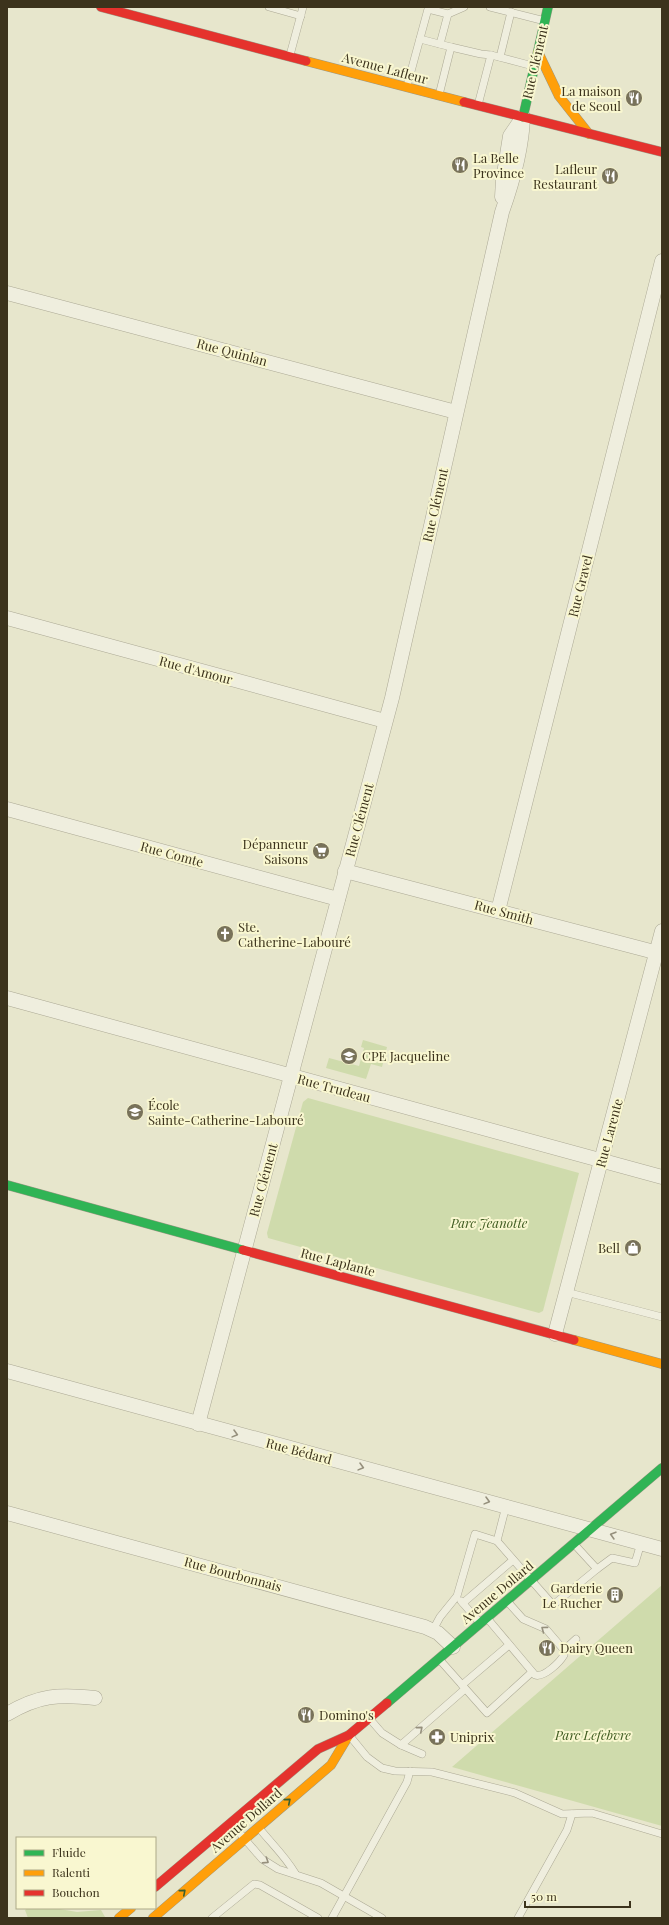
<svg xmlns="http://www.w3.org/2000/svg" width="669" height="1925" viewBox="0 0 669 1925" font-family="'Playfair Display',serif">
<style>
.green{fill:#cfdbac}
.lines{fill:none;stroke-linecap:round;stroke-linejoin:round}
.lane-casing{stroke:#aca995;stroke-width:8}
.street-casing{stroke:#aca995;stroke-width:15}
.fast-casing{stroke:#9c9885;stroke-width:10}
.slow-casing{stroke:#9c9885;stroke-width:10}
.jam-casing{stroke:#9c9885;stroke-width:10}
.lane{stroke:#efeede;stroke-width:7}
.street{stroke:#efeede;stroke-width:14}
.fast{stroke:#30b455;stroke-width:9}
.slow{stroke:#ff9f0a;stroke-width:9}
.jam{stroke:#e5322d;stroke-width:9}
.oneway{stroke:#96907d}
.oneway2{stroke:#386030}
.labels{text-anchor:middle;stroke-width:4;stroke-linejoin:round;paint-order:stroke}
.street-label{font-size:13px;fill:#3c331c;stroke:#f9f7d0}
.poi-label{font-size:13px;fill:#3c331c;stroke:#f9f7d0;text-anchor:start}
.park-label{font-size:13px;font-style:italic;fill:#3e5b20;stroke:#f9f7d0}
</style>
<rect width="100%" height="100%" fill="#e7e6cc"/>
<g class="green">
<polygon points="363,1040 387,1047 382,1067 371,1064 366,1079 326,1068 329,1058 359,1066 364,1048 361,1047"/>
<polygon points="308,1098 579,1173 543,1311 539,1313 268,1238 267,1233 303,1102"/>
<polygon points="662,1585 662,1826 452,1767"/>
<polygon points="28,1908 54,1908 77,1912 101,1910 105,1917 28,1918 25,1910"/>
</g>
<g class="lines">
<g class="lane-casing">
<g id="lane">
<polyline points="269,7 301,16"/>
<polyline points="490,7 545,21"/>
<polyline points="420,39 451,47 439,95"/>
<polyline points="440,44 448,14"/>
<polyline points="451,47 481,54 491,55"/>
<polyline points="290,55 303,7"/>
<polyline points="500,57 511,12"/>
<polyline points="407,86 428,9 448,14 464,7"/>
<polyline points="478,105 491,55 533,66"/>
<polyline points="566,1292 662,1317"/>
<polyline points="506,1506 497,1541 553,1605 597,1569 575,1545"/>
<polyline points="597,1569 612,1558 635,1563 641,1543"/>
<polyline points="461,1601 480,1623"/>
<polyline points="463,1603 513,1560"/>
<path d="M487,1618L535,1675C544,1678 560,1662 564,1655V1650L546,1629L523,1619L507,1601"/>
<polyline points="433,1630 440,1617 457,1596 475,1534 497,1541"/>
<polyline points="564,1650 576,1639"/>
<polyline points="439,1659 487,1713 532,1672"/>
<polyline points="462,1685 509,1645"/>
<polyline points="369,1718 382,1733 401,1745 465,1689"/>
<polyline points="349,1735 367,1757 382,1768 395,1771 432,1772 515,1793 562,1814 592,1813 662,1834"/>
<polyline points="401,1745 422,1754"/>
<polyline points="231,1823 262,1859 278,1869 321,1883 382,1918"/>
<path d="M259,1828C271,1843 285,1856 295,1873"/>
<polyline points="212,1918 254,1884 260,1885 318,1918"/>
<polyline points="332,1918 407,1782 410,1771"/>
<polyline points="518,1918 567,1830 572,1814"/>
</g>
</g>
<g class="street-casing">
<g id="street">
<polyline points="502,197 503,180 510,136 523,117"/>
<polyline points="7,293 456,412"/>
<polyline points="7,618 385,721"/>
<polyline points="7,809 338,899"/>
<polyline points="345,871 662,954"/>
<polyline points="498,911 662,261"/>
<polyline points="7,998 662,1177"/>
<polyline points="555,1334 662,931"/>
<polyline points="7,1371 662,1549"/>
<path d="M198,1424L392,698L502,212C513,181 522,150 523,117"/>
<polyline points="7,1513 425,1627 438,1633 453,1647"/>
<path d="M7,1714C39,1695 59,1694 95,1698"/>
</g>
</g>
<g class="fast-casing">
<g id="fast">
<polyline points="523,117 548,7"/>
<polyline points="7,1185 243,1250"/>
<polyline points="387,1703 662,1468"/>
</g>
</g>
<g class="slow-casing">
<g id="slow">
<polyline points="538,52 559,96 589,134"/>
<polyline points="306,61 464,102"/>
<polyline points="574,1340 662,1364"/>
<polyline points="119,1918 131,1908"/>
<polyline points="153,1918 331,1765 349,1735"/>
</g>
</g>
<g class="jam-casing">
<g id="jam">
<polyline points="101,7 306,61"/>
<polyline points="464,102 662,152"/>
<polyline points="243,1250 574,1340"/>
<polyline points="155,1887 318,1749 349,1735 387,1703"/>
</g>
</g>
<use href="#lane" class="lane"/>
<use href="#street" class="street"/>
<use href="#fast" class="fast"/>
<use href="#slow" class="slow"/>
<use href="#jam" class="jam"/>
</g>
<defs><path id="oneway-chevron" d="M-2-3.5L2.5 0L-2 3.5" fill="none" stroke-width="1.6" stroke-linecap="round" stroke-linejoin="round"/></defs>
<g class="oneway">
<use href="#oneway-chevron" transform="translate(235 1434) rotate(15)"/>
<use href="#oneway-chevron" transform="translate(361 1467) rotate(15)"/>
<use href="#oneway-chevron" transform="translate(487 1501) rotate(15)"/>
<use href="#oneway-chevron" transform="translate(613 1535) rotate(-164)"/>
<use href="#oneway-chevron" transform="translate(544 1629) rotate(-143)"/>
<use href="#oneway-chevron" transform="translate(420 1729) rotate(-40)"/>
<use href="#oneway-chevron" transform="translate(266 1861) rotate(33)"/>
</g>
<g class="oneway2">
<use href="#oneway-chevron" transform="translate(288 1801) rotate(-40)"/>
<use href="#oneway-chevron" transform="translate(183 1892) rotate(-41)"/>
</g>
<defs>
<g id="restaurant-disc" transform="scale(0.9)"><circle r="9.5" fill="#78725a" stroke="#f9f7d0"/><path d="M-5-6h1v4h1v-4h1v4h1v-4h1v5L-1.5 .5V6h-2V.5L-5-1ZM5-6V6H3V1.5H1.5Q1.5-4 5-6Z" fill="#fff"/></g>
<g id="supermarket-disc" transform="scale(0.9)"><circle r="9.5" fill="#78725a" stroke="#f9f7d0"/><path d="M-6-5.5h2.5l.6 2H6L4.5 2H-2.5L-4.4-4H-6ZM-1.5 3.2a1.3 1.3 0 1 0 .1 0ZM3 3.2a1.3 1.3 0 1 0 .1 0Z" fill="#fff"/></g>
<g id="church-disc" transform="scale(0.9)"><circle r="9.5" fill="#78725a" stroke="#f9f7d0"/><path d="M-1.2-6h2.4v3.5h3.3v2.4h-3.3V6h-2.4V-.1h-3.3v-2.4h3.3Z" fill="#fff"/></g>
<g id="school-disc" transform="scale(0.9)"><circle r="9.5" fill="#78725a" stroke="#f9f7d0"/><path d="M0-5L7-2L0 1L-7-2ZM-4 1L0 2.5L4 1V4Q0 6-4 4Z" fill="#fff"/></g>
<g id="shop-disc" transform="scale(0.9)"><circle r="9.5" fill="#78725a" stroke="#f9f7d0"/><path d="M-5-2.5h2.3a2.7 3.5 0 0 1 5.4 0H5L5.5 6h-11ZM-1.5-2.5h3a1.5 2.3 0 0 0-3 0Z" fill="#fff"/></g>
<g id="building-disc" transform="scale(0.9)"><circle r="9.5" fill="#78725a" stroke="#f9f7d0"/><path d="M-4-6H4V6H1V3H-1V6H-4ZM-2.5-4.3h1.7v1.8h-1.7ZM.8-4.3h1.7v1.8H.8ZM-2.5-1h1.7V.8h-1.7ZM.8-1h1.7V.8H.8Z" fill="#fff"/></g>
<g id="pharmacy-disc" transform="scale(0.9)"><circle r="9.5" fill="#78725a" stroke="#f9f7d0"/><path d="M-2-6h4v4h4v4h-4v4h-4v-4h-4v-4h4Z" fill="#fff"/></g>
</defs>
<g fill-rule="evenodd">
<use href="#restaurant-disc" x="634" y="98"/>
<use href="#restaurant-disc" x="460" y="165"/>
<use href="#restaurant-disc" x="610" y="176"/>
<use href="#supermarket-disc" x="321" y="851"/>
<use href="#church-disc" x="225" y="934"/>
<use href="#school-disc" x="349" y="1056"/>
<use href="#school-disc" x="135" y="1112"/>
<use href="#shop-disc" x="633" y="1248"/>
<use href="#building-disc" x="615" y="1595"/>
<use href="#restaurant-disc" x="547" y="1648"/>
<use href="#restaurant-disc" x="306" y="1715"/>
<use href="#pharmacy-disc" x="437" y="1737"/>
</g>
<g class="labels">
<g class="street-label">
<text transform="translate(535 62) rotate(-77)" y="5">Rue Clément</text>
<text transform="translate(385 68) rotate(15)" y="5">Avenue Lafleur</text>
<text transform="translate(232 352) rotate(15)" y="5">Rue Quinlan</text>
<text transform="translate(435 505) rotate(-77)" y="5">Rue Clément</text>
<text transform="translate(580 586) rotate(-76)" y="5">Rue Gravel</text>
<text transform="translate(196 670) rotate(15)" y="5">Rue d'Amour</text>
<text transform="translate(359 820) rotate(-75)" y="5">Rue Clément</text>
<text transform="translate(172 854) rotate(15)" y="5">Rue Comte</text>
<text transform="translate(504 912) rotate(15)" y="5">Rue Smith</text>
<text transform="translate(334 1088) rotate(15)" y="5">Rue Trudeau</text>
<text transform="translate(609 1133) rotate(-75)" y="5">Rue Larente</text>
<text transform="translate(263 1180) rotate(-75)" y="5">Rue Clément</text>
<text transform="translate(338 1262) rotate(15)" y="5">Rue Laplante</text>
<text transform="translate(299 1451) rotate(15)" y="5">Rue Bédard</text>
<text transform="translate(233 1574) rotate(15)" y="5">Rue Bourbonnais</text>
<text transform="translate(497 1592) rotate(-40)" y="5">Avenue Dollard</text>
<text transform="translate(246 1820) rotate(-41)" y="5">Avenue Dollard</text>
</g>
<g class="poi-label">
<text x="621" y="96" text-anchor="end">La maison<tspan x="621" dy="15">de Seoul</tspan></text>
<text x="473" y="163">La Belle<tspan x="473" dy="15">Province</tspan></text>
<text x="597" y="174" text-anchor="end">Lafleur<tspan x="597" dy="15">Restaurant</tspan></text>
<text x="308" y="849" text-anchor="end">Dépanneur<tspan x="308" dy="15">Saisons</tspan></text>
<text x="238" y="932">Ste.<tspan x="238" dy="15">Catherine-Labouré</tspan></text>
<text x="362" y="1061">CPE Jacqueline</text>
<text x="148" y="1110">École<tspan x="148" dy="15">Sainte-Catherine-Labouré</tspan></text>
<text x="620" y="1253" text-anchor="end">Bell</text>
<text x="602" y="1593" text-anchor="end">Garderie<tspan x="602" dy="15">Le Rucher</tspan></text>
<text x="560" y="1653">Dairy Queen</text>
<text x="319" y="1720">Domino's</text>
<text x="450" y="1742">Uniprix</text>
</g>
<g class="park-label">
<text x="489" y="1228">Parc Jeanotte</text>
<text x="593" y="1740">Parc Lefebvre</text>
</g>
</g>
<rect width="669" height="1925" fill="none" stroke="#3c331c" stroke-width="16"/>
<rect x="16" y="1837" width="140" height="72" fill="#f9f7d0" stroke="#ada988"/>
<rect x="24" y="1850" width="20" height="6" fill="#30b455" stroke="#ada988"/>
<text x="52" y="1857" font-size="12" fill="#3c331c">Fluide</text>
<rect x="24" y="1870" width="20" height="6" fill="#ff9f0a" stroke="#ada988"/>
<text x="52" y="1877" font-size="12" fill="#3c331c">Ralenti</text>
<rect x="24" y="1890" width="20" height="6" fill="#e5322d" stroke="#ada988"/>
<text x="52" y="1897" font-size="12" fill="#3c331c">Bouchon</text>
<path d="M525 1901v6h105v-6" fill="none" stroke="#3c331c" stroke-width="2"/>
<text x="531" y="1901" font-size="12" fill="#3c331c" stroke="#f9f7d0" stroke-width="3" paint-order="stroke">50 m</text>
</svg>
